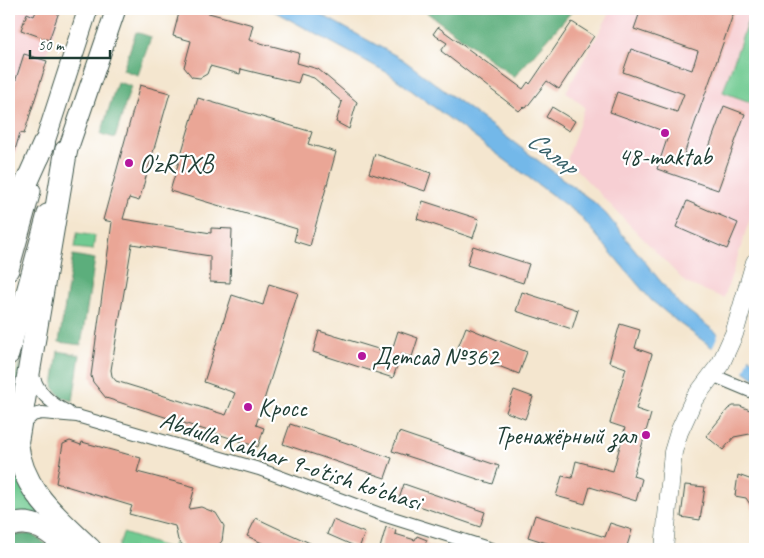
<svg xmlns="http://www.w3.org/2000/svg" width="764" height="558" viewBox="0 0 764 558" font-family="Caveat,sans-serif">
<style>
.built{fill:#f7cfd3}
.green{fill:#70ca91;stroke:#488462}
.forest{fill:#5cae7b;stroke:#3e7658}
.water{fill:#73b8e9;stroke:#497a8e}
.pier{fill:#f4e6cf}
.building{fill:#eaa696}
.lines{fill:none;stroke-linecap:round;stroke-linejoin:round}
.street-casing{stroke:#3f564b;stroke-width:14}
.secondary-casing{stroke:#3f564b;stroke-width:19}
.primary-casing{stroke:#3f564b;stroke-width:21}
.highway-casing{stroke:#3f564b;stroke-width:24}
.street{stroke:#fff;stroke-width:12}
.secondary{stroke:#fff;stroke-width:18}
.primary{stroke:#fff;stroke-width:19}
.highway{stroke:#fff;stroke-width:22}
.poi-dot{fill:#b5179e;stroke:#fff;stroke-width:2}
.labels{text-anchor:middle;stroke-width:4.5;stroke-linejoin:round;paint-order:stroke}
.poi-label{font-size:25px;fill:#1f3d34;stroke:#fff;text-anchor:start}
.street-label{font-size:25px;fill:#1f3d34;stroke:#fff}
.water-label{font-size:26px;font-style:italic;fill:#38626a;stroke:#fff}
</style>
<rect width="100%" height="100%" fill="#fff"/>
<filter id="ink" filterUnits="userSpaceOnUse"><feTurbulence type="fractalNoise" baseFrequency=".02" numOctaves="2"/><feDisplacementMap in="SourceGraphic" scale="10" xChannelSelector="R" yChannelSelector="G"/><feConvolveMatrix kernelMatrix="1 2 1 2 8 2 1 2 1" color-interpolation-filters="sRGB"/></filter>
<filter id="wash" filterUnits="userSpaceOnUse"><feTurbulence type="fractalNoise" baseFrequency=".0096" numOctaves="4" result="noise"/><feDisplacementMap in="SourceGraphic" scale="20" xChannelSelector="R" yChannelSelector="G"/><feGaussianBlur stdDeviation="1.12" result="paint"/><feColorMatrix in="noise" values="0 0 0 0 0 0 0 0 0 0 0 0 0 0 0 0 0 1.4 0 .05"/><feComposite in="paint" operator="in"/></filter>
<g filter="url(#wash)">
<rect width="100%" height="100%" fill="#f4e6cf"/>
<g class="built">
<polygon points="20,9 61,9 9,174 9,29"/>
<polygon points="612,9 755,9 755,204 724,298 686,283 567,160 585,107 566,92"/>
</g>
<g class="green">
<polygon points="752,9 755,9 755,104 723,92"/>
<polygon points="77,233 95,236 93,250 75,248"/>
<polygon points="23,344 11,437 48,519 9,517 9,410"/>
<polygon points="123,533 172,549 174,543 177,549 118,549"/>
</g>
<g class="forest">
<polygon points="422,9 574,9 514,77"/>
<polygon points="136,32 151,37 138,75 123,70"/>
<polygon points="117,82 131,86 115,138 101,134"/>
<polygon points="73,255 95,259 81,345 59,342"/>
<polygon points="58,351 80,355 73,401 61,397 53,387"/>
<polygon points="31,534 54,549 9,549 9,538 16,535"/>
</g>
<polygon class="water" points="270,9 311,9 402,59 595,203 606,214 679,304 755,362 755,379 679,323 651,300 579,215 388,73"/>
<polygon class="pier" points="719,332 750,355 743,375 711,351"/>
<g id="blocks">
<g class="building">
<polygon points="37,9 60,9 49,40 21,30 27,13 34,16"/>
<polygon points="180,9 194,9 253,25 249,40 299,53 297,63 318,69 357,102 349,129 336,122 342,102 314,78 301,74 298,83 241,69 240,74 210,66 207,74 200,78 192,77 184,67 191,41 173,36"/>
<polygon points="641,9 657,14 658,9 735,9 683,157 703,164 724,106 745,114 718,190 657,169 669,133 610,112 617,92 677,112 684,94 623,72 631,49 692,70 698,51 634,29"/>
<polygon points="572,22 594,36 559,89 547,81 526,108 523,107 519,111 441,51 447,43 433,34 438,27 523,89 528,82 530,84"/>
<polygon points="24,54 47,61 24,134 20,133 11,164 9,164 9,101"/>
<polygon points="140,85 170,93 139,201 129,198 123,219 211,233 211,228 232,229 230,283 210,282 210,256 132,244 111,370 112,376 116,381 226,415 235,393 204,382 232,295 263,305 269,284 298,293 256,425 264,428 258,447 106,398 93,382 91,376 112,222 103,220"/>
<polygon points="198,98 312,132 308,144 336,152 310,246 294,241 297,229 170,191"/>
<polygon points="552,107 575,121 569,131 546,117"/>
<polygon points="375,154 431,173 425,191 369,173"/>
<polygon points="423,201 479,219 473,238 417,219"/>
<polygon points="687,201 738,223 727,249 676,227"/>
<polygon points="473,246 529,264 523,283 467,265"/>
<polygon points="522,292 578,310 572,329 516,311"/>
<polygon points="620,324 640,330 635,348 652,354 636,409 651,414 633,476 642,479 636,501 590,487 585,504 556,496 562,476 572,478 576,461 613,471 625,428 610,423 626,368 609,362"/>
<polygon points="466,327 527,352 519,374 457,350"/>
<polygon points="319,331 391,353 398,331 418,338 412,357 401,354 393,378 313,352"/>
<polygon points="514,390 533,397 525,419 506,412"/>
<polygon points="733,406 740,406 755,412 755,433 734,437 723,450 706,436 728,409"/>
<polygon points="290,424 392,458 385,478 283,444"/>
<polygon points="399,432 499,466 493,484 392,451"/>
<polygon points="70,441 81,445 82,442 141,458 137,472 195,487 189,509 201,507 216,513 224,526 222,541 215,549 186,549 178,540 175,526 129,514 132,506 56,483 63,444"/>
<polygon points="738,475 755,481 755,512 746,498 735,496"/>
<polygon points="404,484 485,512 480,527 399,499"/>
<polygon points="685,485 705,487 700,520 681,517"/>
<polygon points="535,515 605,537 610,523 632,530 626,549 565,549 528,537"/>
<polygon points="256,518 290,534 323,549 275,549 247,536"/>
<polygon points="333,520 365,533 359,548 327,534"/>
<polygon points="386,527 396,530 395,534 415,540 417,536 427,540 425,544 437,549 380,548"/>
</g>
</g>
</g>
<g filter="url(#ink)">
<use href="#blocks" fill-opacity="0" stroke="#3f564b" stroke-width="1"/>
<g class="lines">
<g class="street-casing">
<g id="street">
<path d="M32,373C38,393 50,403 68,412"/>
<polyline points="712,375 755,393"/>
<polyline points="22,425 33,415 42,413 77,416 259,469 380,514 491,549"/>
</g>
</g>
<g class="secondary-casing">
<polyline id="secondary" points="664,549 673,452 679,432 694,399 721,363 734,334 755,262"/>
</g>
<g class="primary-casing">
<g id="primary">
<polyline points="40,157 88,9"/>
<polyline points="63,164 116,9"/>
<polyline points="9,270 31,191"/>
<polyline points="9,355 47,214"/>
</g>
</g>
<g class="highway-casing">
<g id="highway">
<path d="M66,151L17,442C21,490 58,518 90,549"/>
<polyline points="9,222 44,144"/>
<path d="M9,526C33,517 52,533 68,549"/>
</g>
</g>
<use href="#street" class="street"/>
<use href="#secondary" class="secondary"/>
<use href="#primary" class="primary"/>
<use href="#highway" class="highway"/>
</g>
</g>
<g class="poi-dot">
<circle cx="665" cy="133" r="5"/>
<circle cx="129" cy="163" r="5"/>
<circle cx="362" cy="356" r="5"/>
<circle cx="248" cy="407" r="5"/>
<circle cx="646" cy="435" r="5"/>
</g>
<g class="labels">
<g class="poi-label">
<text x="665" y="165" text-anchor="middle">48-maktab</text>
<text x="139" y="172">O'zRTXB</text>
<text x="372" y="365">Детсад №362</text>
<text x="258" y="416">Кросс</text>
<text x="636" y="444" text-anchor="end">Тренажёрный зал</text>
</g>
<g class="street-label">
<text transform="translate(291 460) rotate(18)" y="9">Abdulla Kahhar 9-o'tish ko'chasi</text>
</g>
<g class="water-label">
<text transform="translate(553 152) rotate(36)" y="9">Салар</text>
</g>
</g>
<rect width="764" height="558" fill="none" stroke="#fff" stroke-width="30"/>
<path d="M30 50v8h80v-8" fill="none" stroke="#1f3d34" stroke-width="2.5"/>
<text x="38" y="50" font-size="15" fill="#1f3d34" stroke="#ffffff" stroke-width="4" paint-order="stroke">50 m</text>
</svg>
